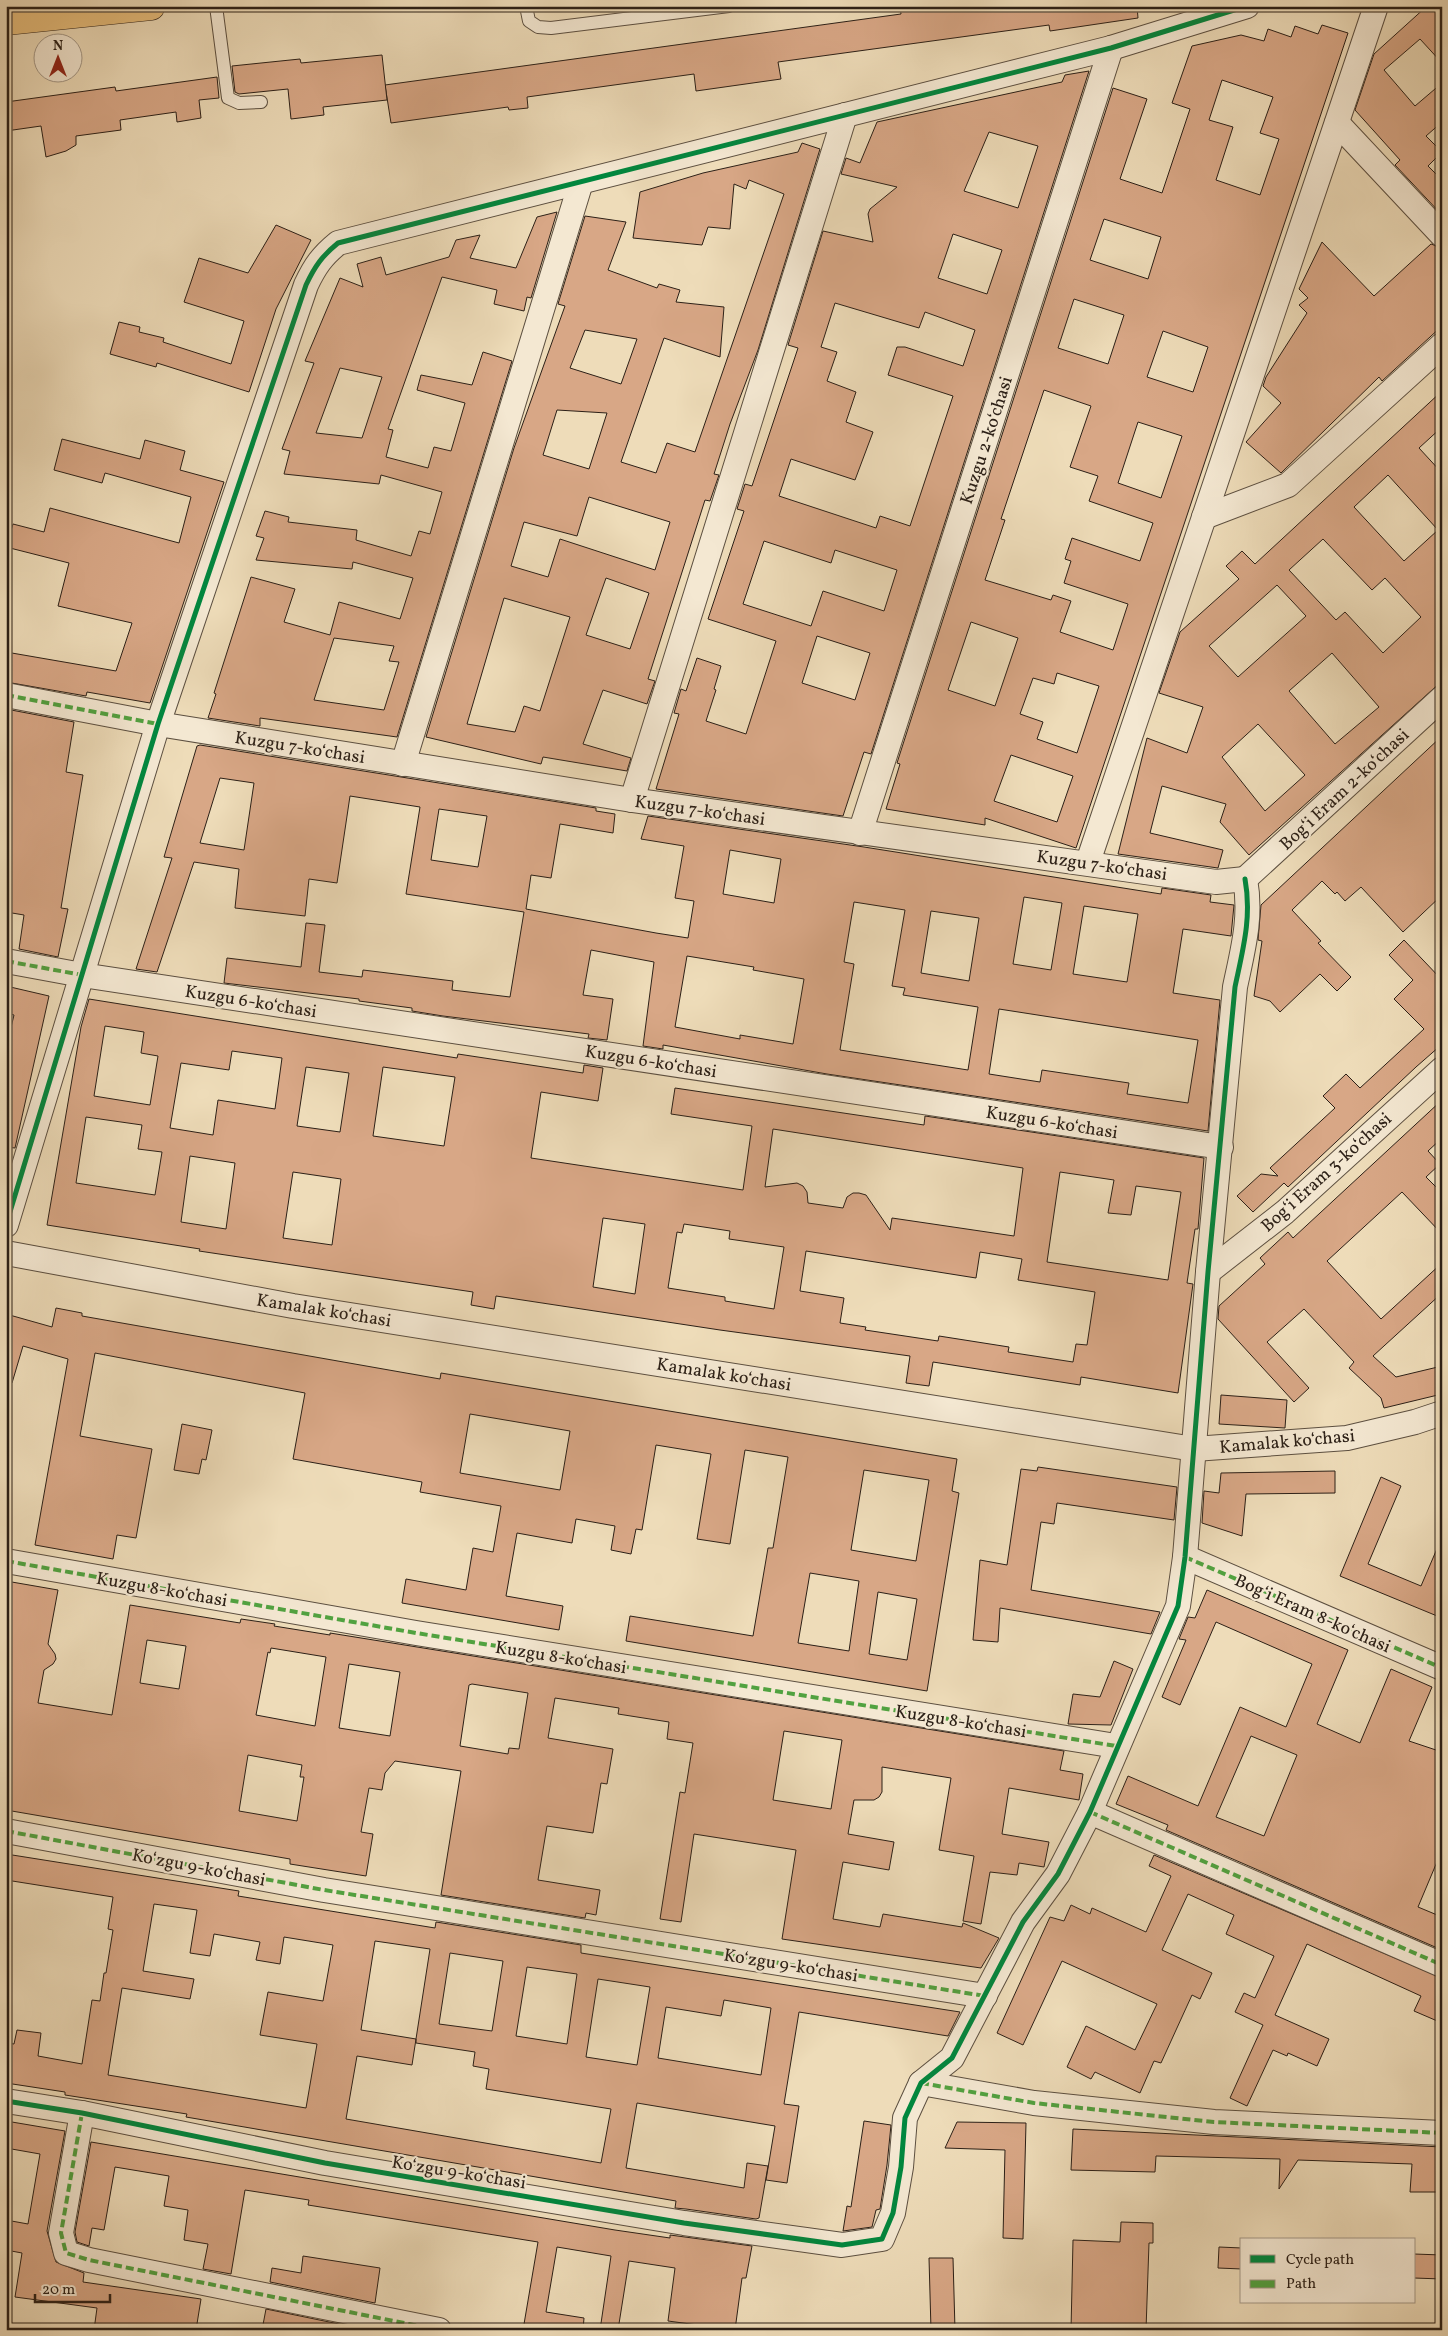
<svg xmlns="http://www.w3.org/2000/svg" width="1448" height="2336" viewBox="0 0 1448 2336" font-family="Vollkorn,serif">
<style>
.building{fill:#d8a786;stroke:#2c2017;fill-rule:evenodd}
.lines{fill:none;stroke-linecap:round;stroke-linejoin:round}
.service-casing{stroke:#5c4f40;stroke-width:14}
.minor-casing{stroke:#5c4f40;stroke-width:26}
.primary-casing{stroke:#2c2017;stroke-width:29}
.service{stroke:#f4e8d2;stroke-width:12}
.minor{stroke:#f4e8d2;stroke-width:24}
.primary{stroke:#e7be7c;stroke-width:28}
.quiet{stroke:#51a240;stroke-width:4;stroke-dasharray:8 4;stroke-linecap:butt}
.cycleway-casing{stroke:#f4e8d2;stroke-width:8}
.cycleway{stroke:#00873e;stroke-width:5}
.labels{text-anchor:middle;stroke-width:4.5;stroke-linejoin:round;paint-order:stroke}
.street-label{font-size:18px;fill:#2c2017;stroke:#f4e8d2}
</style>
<rect width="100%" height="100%" fill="#eedcb9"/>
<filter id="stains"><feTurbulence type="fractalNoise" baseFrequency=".004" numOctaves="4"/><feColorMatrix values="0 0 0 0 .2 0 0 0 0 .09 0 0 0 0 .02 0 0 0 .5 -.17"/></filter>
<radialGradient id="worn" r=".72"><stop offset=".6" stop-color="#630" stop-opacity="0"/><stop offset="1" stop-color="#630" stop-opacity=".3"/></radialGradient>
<g class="building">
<polygon points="900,6 1137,6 1138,18 1050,31 1049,25 778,62 781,79 696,91 694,74 527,97 528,108 509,110 508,107 391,123 385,85 901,14"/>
<polygon points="1427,6 1442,6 1442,63 1420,39 1384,70 1415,106 1442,83 1442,122 1426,136 1442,152 1428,166 1442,180 1442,215 1395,165 1400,160 1355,110 1374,54"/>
<path d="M1322,25L1348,33L1076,848L985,818V825L886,809L900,764L897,763L1113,88L1147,99L1120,179L1162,193L1190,109L1172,103L1192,46L1241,35L1264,41L1268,29L1291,37L1295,26L1318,34ZM1222,80L1273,97L1260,133L1279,139L1260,195L1216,180L1233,127L1209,120ZM1104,219L1161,237L1148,279L1090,260ZM1074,299L1124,315L1108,364L1058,348ZM1163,331L1208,347L1193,392L1147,377ZM1044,390L1091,406L1070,467L1098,476L1089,501L1153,523L1140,561L1072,538L1065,559L1071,561L1064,583L1128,604L1113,650L1060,632L1071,601L1053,595L1051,600L985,580L1005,520L1001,519ZM1138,422L1182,436L1161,498L1118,483ZM971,622L1018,638L995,706L948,690ZM1057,673L1099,686L1077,753L1037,739L1043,722L1020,714L1033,678L1054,684ZM1011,755L1073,776L1057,822L994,801Z"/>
<polygon points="382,55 387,100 323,107 324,115 291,119 288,89 239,94 235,92 232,66 300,59 301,63"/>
<path d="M1089,71L871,754L864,752L843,816L656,789L679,714L674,713L681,689L686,691L697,658L721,666L714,689L716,690L706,721L746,734L776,641L708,619L744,511L737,509L745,484L752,486L798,348L788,345L823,231L873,242L868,214L870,209L897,187L841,174L846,158L860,163L877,122L1062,82L1065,75ZM989,132L1038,146L1018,208L964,191ZM953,234L1002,250L987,294L938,278ZM835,303L919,328L925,312L975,330L963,366L905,347H897L888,375L953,396L910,526L880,516L876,528L779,496L791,459L855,480L873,432L846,422L856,392L827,381L837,352L821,347ZM764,541L831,563L835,550L897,570L884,611L823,591L811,626L743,604ZM817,636L870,653L855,700L802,683Z"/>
<polygon points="217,77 219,98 199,100 201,118 177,122 176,112 120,120 121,130 76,136 76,145 66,151 46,157 41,126 6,131 6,102 115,87 116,91"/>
<path d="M802,143L820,149L758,350L730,424L714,474L719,475L710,501L705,500L648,679L655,681L647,704L603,690L583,744L631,758L627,771L543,757L541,764L426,737L514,448L565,306L558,304L585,216L626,222L608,270L657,288L659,284L680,290L676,302L724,307L720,357L664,338L621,462L656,473L667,443L695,452L784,194L749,180L746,189L734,184L730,229L708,227L702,245L633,238L640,192L703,173L798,152ZM585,330L637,339L621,384L570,368ZM557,410L607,413L589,469L543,455ZM589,497L670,522L655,570L560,539L548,577L511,566L524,522L577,536ZM606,578L649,593L630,649L586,635ZM504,598L570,617L540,711L524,706L515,732L467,724Z"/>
<path d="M557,212L531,298L527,297L524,311L494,304L497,290L442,277L388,429L393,430L386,457L428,468L434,447L451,451L465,403L417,390L421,375L472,385L483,352L512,361L397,737L260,718V726L208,718L216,694L214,693L251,577L295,589L284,622L330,635L339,602L400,619L413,578L353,562L352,569L256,560L264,538L256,536L265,511L289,517L288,522L357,530L356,540L411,556L419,531L430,534L442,492L381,475L379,484L284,474L290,451L282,449L314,363L305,361L340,278L363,287L357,264L381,257L386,275L449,257L456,240L480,235L470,258L516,268L537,217ZM340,368L382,377L362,438L316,433ZM334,638L394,646L389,661L399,662L384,710L314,700Z"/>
<polygon points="276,225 311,240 276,309 249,392 157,363 156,367 110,354 119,322 140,327 139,332 164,338 163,342 231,364 244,321 184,302 191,282 199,258 248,273"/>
<polygon points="1322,242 1374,296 1431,244 1442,248 1442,326 1382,381 1379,377 1281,473 1246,442 1281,403 1263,386 1266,377 1307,313 1299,305 1308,298 1299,289"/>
<path d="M1442,391V427L1419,448L1442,473V681L1249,855L1220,822L1226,804L1162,786L1150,833L1223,850L1218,868L1118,854L1147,738L1187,753L1203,707L1159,693L1180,632L1239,579L1226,566L1242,551L1255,564ZM1388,475L1438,530L1404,561L1354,507ZM1323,539L1372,590L1385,578L1421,617L1383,653L1345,612L1336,620L1289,570ZM1277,585L1306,616L1238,677L1209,646ZM1332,653L1379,707L1335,744L1289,691ZM1258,724L1305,775L1265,811L1222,757Z"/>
<polygon points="62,439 140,459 145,440 185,451 180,470 224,482 150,703 87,692 86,696 6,682 6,652 116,671 132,623 58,606 69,563 6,547 13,524 44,532 50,508 179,543 191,497 105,473 102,483 54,470"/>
<polygon points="6,709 74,722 66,772 83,775 61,908 68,909 58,957 19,949 24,915 6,912"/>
<polygon points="1442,736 1442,895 1403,932 1361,887 1345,901 1337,892 1335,894 1322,881 1292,910 1321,941 1318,943 1351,977 1337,991 1320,974 1280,1012 1270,1001 1254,996 1262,941 1258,940 1261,905"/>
<path d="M200,745L596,808V811L615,814L613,833L560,824L551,878L531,875L526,909L656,933L688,938L694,901L675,898L684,846L641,839L648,816L864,847L1161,894L1162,888L1211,895L1210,902L1234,905L1231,936L1183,929L1173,993L1220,1000L1208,1131L827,1074L663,1045V1049L643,1046L654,962L591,950L583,995L613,999L607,1040L588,1038L589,1034L443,1016L412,1011V1008L359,1001V999L224,983L227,958L301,967L306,923L325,925L319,972L362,977L363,970L453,981L452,990L510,997L524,912L406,894L420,807L350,796L337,883L309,879L305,916L235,908L239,869L194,862L157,972L136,969L172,858L164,857L197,746ZM220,778L254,783L244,850L200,843ZM439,809L487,816L478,867L431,860ZM730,850L781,859L774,903L723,894ZM1024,897L1062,903L1051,970L1013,964ZM854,902L905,910L892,986L905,988L903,995L978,1007L968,1070L840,1050L854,964L844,962ZM1084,906L1138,914L1127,982L1073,974ZM931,911L979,918L969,981L921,973ZM687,956L754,967L753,970L804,979L793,1044L740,1035V1039L675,1027ZM999,1009L1198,1040L1188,1103L1127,1094L1129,1083L1042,1070L1040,1082L989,1074Z"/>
<polygon points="1404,940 1442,980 1442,1048 1440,1046 1416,1067 1288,1187 1284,1183 1253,1212 1237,1196 1261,1174 1278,1176 1270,1168 1335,1108 1323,1096 1346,1074 1360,1088 1424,1029 1394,999 1413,980 1389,955"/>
<polygon points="6,986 49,996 15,1148 6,1147 6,1048 14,1015 6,1013"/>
<path d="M89,999L457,1058L458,1054L583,1073L584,1065L603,1068L598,1101L541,1092L531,1158L743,1190L752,1126L671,1114L675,1088L924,1125L925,1116L1204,1158L1198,1229H1195L1187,1283L1193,1284L1178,1393L1081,1377L1080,1385L933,1362L929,1386L906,1383L910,1356L720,1330L496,1296L494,1309L471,1305L473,1292L199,1251L200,1249L47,1225L81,1027ZM105,1026L144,1032L141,1053L158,1056L150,1105L94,1096ZM232,1051L282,1058L275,1109L218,1100L213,1135L170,1128L181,1063L229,1070ZM306,1067L349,1073L340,1132L297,1126ZM383,1067L455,1077L444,1146L373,1136ZM86,1117L142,1125L138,1149L162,1152L155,1195L76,1183ZM773,1129L1023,1168L1014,1236L892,1218L890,1230L866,1195L859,1193H853L847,1197L843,1208L808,1203L807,1192L803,1186L797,1183L765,1187ZM190,1156L235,1163L226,1229L181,1222ZM293,1172L341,1179L332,1245L283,1238ZM1060,1172L1114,1180L1108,1213L1131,1215L1136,1186L1181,1192L1168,1280L1047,1262ZM603,1218L645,1224L635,1294L593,1287ZM684,1224L730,1231L729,1239L784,1247L774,1309L725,1301V1297L668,1288L677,1232L682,1233ZM806,1251L976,1278L980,1252L1022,1259L1018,1280L1095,1292L1087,1345L1076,1344L1073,1362L1008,1352L1009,1347L939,1336L938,1341L865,1330L866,1327L840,1323L844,1298L800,1291Z"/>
<polygon points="1442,1100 1442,1138 1428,1151 1440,1164 1426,1177 1442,1193 1442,1234 1402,1192 1327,1261 1381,1319 1442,1263 1442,1293 1373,1356 1396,1377 1442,1366 1442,1394 1384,1408 1381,1398 1349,1368 1354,1362 1304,1309 1267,1342 1309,1388 1294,1402 1218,1319 1219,1306 1265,1264 1260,1258 1288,1232 1293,1238"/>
<path d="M56,1308L82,1313V1316L440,1379L441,1373L957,1459L952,1491L959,1493L927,1691L626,1641L630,1616L753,1636L768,1548H773L788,1457L745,1450L730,1544L697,1539L711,1454L656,1445L642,1530L636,1529L631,1554L611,1550L615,1526L576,1519L572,1543L517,1533L506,1596L563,1606L559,1630L402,1603L406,1579L466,1590L473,1548L493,1552L501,1506L420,1492L422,1482L293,1459L305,1393L95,1353L80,1436L152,1449L136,1538L117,1535L113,1559L35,1545L68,1359L23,1346L12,1383L6,1382V1314L52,1327ZM470,1414L570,1431L560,1490L460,1473ZM864,1470L929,1480L916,1561L851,1550ZM810,1573L859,1581L849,1651L798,1643ZM878,1592L917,1599L907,1660L869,1654Z"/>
<polygon points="1221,1395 1287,1400 1285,1428 1219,1424"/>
<polygon points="182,1424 212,1430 206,1460 202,1459 199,1474 174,1470"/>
<polygon points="1038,1467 1177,1487 1174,1520 1057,1503 1054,1524 1041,1522 1031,1590 1160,1612 1151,1634 1000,1608 998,1642 973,1640 980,1560 1007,1565 1021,1469 1037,1471"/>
<polygon points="1335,1471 1335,1493 1246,1494 1242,1536 1202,1523 1204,1491 1219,1493 1221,1473"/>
<polygon points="1381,1477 1401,1486 1368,1564 1421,1586 1442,1537 1442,1618 1340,1576"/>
<path d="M6,1581L58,1590L48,1644L55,1654L56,1659L53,1664L44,1670L38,1703L112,1715L130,1605L240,1623L241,1619L275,1624L274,1626L330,1635V1633L1064,1751L1060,1770L1083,1774L1079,1800L1009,1788L1002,1834L1049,1842L1044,1867L1019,1863L1017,1875L990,1872L981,1924L963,1921L974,1856L939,1850L951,1778L882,1767V1792L879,1797L874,1800H854L848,1834L894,1842L889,1870L843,1862L833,1919L880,1927L883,1914L962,1927L963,1923L999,1938L981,1968L782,1939L796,1850L694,1834L681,1922L660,1919L680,1792L685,1793L693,1743L667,1739L669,1722L618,1714L619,1708L555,1698L548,1738L613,1749L607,1784L601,1783L593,1833L547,1826L538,1880L600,1890L596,1915L586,1913L585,1918L441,1895L461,1771L395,1761L385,1773L382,1790L369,1788L361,1832L373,1834L366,1876L290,1864V1859L6,1810ZM147,1640L186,1646L179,1689L140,1683ZM271,1648L326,1657L315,1726L256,1715L268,1652L270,1653ZM349,1664L400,1672L390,1736L339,1728ZM472,1684L528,1693L519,1749L509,1748L508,1754L460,1746L469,1685ZM784,1731L842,1740L831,1809L773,1800ZM248,1755L302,1765L300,1777H304L297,1821L239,1811Z"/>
<path d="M1207,1590L1348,1650L1317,1724L1360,1743L1391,1669L1432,1687L1409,1741L1442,1752V1850L1418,1907L1442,1917V1950L1166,1830L1168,1825L1116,1804L1128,1776L1198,1806L1240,1707L1286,1727L1312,1664L1216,1622L1180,1705L1162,1697L1186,1640L1179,1639L1188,1617L1195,1618ZM1251,1736L1297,1755L1264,1836L1216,1817Z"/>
<polygon points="1114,1661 1133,1669 1111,1725 1068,1724 1073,1694 1100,1697"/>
<path d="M6,1854L239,1891L238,1896L435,1928L436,1922L581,1945V1953L960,2012L948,2036L799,2012L784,2104L799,2106L787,2183L766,2180L775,2126L637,2103L626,2168L744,2188L747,2163L768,2166L759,2218L756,2219L686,2209L675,2208L676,2201L186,2117L187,2114L65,2095V2092L6,2083V2043L14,2044L17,2030L41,2033L38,2056L82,2064L92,2000L100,2001L104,1973H106L113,1930L108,1929L113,1897L6,1880ZM154,1904L197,1910L190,1953L210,1956L214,1934L260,1942L256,1960L280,1964L284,1937L333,1945L323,2001L268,1992L260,2035L317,2044L306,2108L108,2075L122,1988L190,1999L194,1979L143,1971ZM375,1941L430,1949L416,2039L361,2030ZM450,1953L503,1961L492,2031L439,2024ZM527,1967L577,1974L567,2044L516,2036ZM598,1979L650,1987L637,2065L586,2057ZM724,2000L771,2008L761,2075L658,2058L666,2007L721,2016ZM416,2039V2043L475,2052L473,2066L489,2069L486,2089L611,2109L601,2163L346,2119L357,2056L412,2065Z"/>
<polygon points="1154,1855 1442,1978 1442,2023 1414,2011 1421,1996 1307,1944 1275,2015 1329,2039 1317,2066 1288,2053 1287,2056 1273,2050 1247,2106 1230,2098 1263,2025 1235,2012 1244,1993 1255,1998 1274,1956 1226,1934 1234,1915 1188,1894 1162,1950 1212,1973 1200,1999 1192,1995 1161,2063 1154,2061 1140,2093 1095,2072 1091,2079 1067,2067 1086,2026 1135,2050 1157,2004 1062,1961 1023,2045 997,2033 1050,1917 1064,1921 1071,1905 1090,1914 1092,1908 1146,1932 1171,1876 1149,1866"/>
<polygon points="6,2121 65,2131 47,2231 56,2262 84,2273 83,2282 201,2299 196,2330 94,2330 97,2308 15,2297 22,2253 6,2250 6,2220 28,2224 40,2154 6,2148"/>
<polygon points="864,2121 891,2125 887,2165 880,2209 876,2210 872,2227 843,2231 847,2206 851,2207"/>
<polygon points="957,2122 1026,2123 1023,2239 1003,2238 1005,2150 945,2148"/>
<polygon points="1073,2129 1442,2147 1440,2192 1410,2192 1412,2164 1298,2160 1279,2189 1280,2159 1156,2156 1155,2172 1071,2170"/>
<polygon points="91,2142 615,2230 670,2238 670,2235 752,2246 746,2278 742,2278 735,2330 668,2321 675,2268 629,2261 618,2330 600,2330 611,2256 557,2247 546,2312 584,2318 583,2330 523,2330 538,2242 308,2205 309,2200 245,2190 231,2274 203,2269 208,2244 184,2240 188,2210 164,2206 169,2176 115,2167 104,2230 92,2228 89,2246 77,2242 75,2232"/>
<polygon points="1121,2222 1153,2223 1153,2243 1149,2243 1146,2330 1071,2330 1073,2240 1120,2242"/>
<polygon points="1219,2247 1242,2248 1242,2269 1218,2268"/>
<polygon points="1414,2254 1442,2255 1442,2279 1414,2278"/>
<polygon points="303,2256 380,2268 375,2303 270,2282 272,2268 301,2273"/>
<polygon points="929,2258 953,2258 955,2330 931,2330"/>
<polygon points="266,2309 368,2330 262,2330"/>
</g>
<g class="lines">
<g class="service-casing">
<g id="service">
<polyline points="216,6 228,98 239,103 261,102"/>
<polyline points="526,6 529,21 538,27 551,28 729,6"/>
</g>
</g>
<g class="minor-casing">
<g id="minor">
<polyline points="1337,123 1442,235"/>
<polyline points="1204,517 1288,485 1442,345"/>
<polyline points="6,695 158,724 632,800 1216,882 1245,879"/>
<polyline points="403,764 581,182"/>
<polyline points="632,800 845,115"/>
<polyline points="860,833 1111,48"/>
<polyline points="1088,862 1376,6"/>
<polyline points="1245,879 1442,698"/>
<polyline points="6,961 82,975 1221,1147"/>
<path d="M6,1225L158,724L306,285C315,266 322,256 338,243L1111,48L1247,6"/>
<polyline points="6,1253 293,1306 1194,1449 1347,1438 1415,1422 1442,1413"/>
<polyline points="1208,1272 1285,1212 1442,1069"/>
<polyline points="1185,1557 1442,1668"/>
<polyline points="6,1561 416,1633 1116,1746"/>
<polyline points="1090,1812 1442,1965"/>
<polyline points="6,1831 324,1890 985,1996"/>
<polyline points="921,2083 1034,2103 1214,2122 1442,2133"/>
<path d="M6,2101L82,2113L325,2163L684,2223L842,2245L882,2239L893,2213L901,2167L905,2118L921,2083L952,2058L1023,1922L1058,1874L1090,1812L1178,1606L1185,1557L1208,1272L1235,987C1243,949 1252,917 1245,879"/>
<polyline points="82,2113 61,2233 66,2253 89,2260 439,2330"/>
</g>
</g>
<g class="primary-casing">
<polyline id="primary" points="6,21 151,6"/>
</g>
<use href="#service" class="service"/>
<use href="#minor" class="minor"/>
<use href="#primary" class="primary"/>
<g class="quiet">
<polyline points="6,695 158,724"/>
<polyline points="6,961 82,975"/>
<polyline points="1185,1557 1442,1668"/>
<polyline points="6,1561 416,1633 1116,1746"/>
<polyline points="1090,1812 1442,1965"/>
<polyline points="6,1831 324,1890 985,1996"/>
<polyline points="921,2083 1034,2103 1214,2122 1442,2133"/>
<polyline points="82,2113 61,2233 66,2253 89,2260 439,2330"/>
</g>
<g class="cycleway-casing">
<g id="cycleway">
<path d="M6,1225L158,724L306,285C315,266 322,256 338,243L1111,48L1247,6"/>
<path d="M6,2101L82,2113L325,2163L684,2223L842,2245L882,2239L893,2213L901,2167L905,2118L921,2083L952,2058L1023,1922L1058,1874L1090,1812L1178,1606L1185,1557L1208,1272L1235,987C1243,949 1252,917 1245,879"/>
</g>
</g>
<use href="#cycleway" class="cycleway"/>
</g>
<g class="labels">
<g class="street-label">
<text transform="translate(986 440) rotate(-72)" y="6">Kuzgu 2-koʻchasi</text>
<text transform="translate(300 747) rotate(9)" y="6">Kuzgu 7-koʻchasi</text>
<text transform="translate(1344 789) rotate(-43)" y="6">Bogʻi Eram 2-koʻchasi</text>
<text transform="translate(700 810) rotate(8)" y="6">Kuzgu 7-koʻchasi</text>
<text transform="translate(1102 865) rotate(8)" y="6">Kuzgu 7-koʻchasi</text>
<text transform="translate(251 1001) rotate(9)" y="6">Kuzgu 6-koʻchasi</text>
<text transform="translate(651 1061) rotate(9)" y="6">Kuzgu 6-koʻchasi</text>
<text transform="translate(1052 1122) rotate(9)" y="6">Kuzgu 6-koʻchasi</text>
<text transform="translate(1326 1172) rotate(-42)" y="6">Bogʻi Eram 3-koʻchasi</text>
<text transform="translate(324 1310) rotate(9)" y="6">Kamalak koʻchasi</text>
<text transform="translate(724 1374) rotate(9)" y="6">Kamalak koʻchasi</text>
<text transform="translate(1287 1441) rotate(-5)" y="6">Kamalak koʻchasi</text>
<text transform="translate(162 1589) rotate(10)" y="6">Kuzgu 8-koʻchasi</text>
<text transform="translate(1313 1613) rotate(24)" y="6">Bogʻi Eram 8-koʻchasi</text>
<text transform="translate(561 1657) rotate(9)" y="6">Kuzgu 8-koʻchasi</text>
<text transform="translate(961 1721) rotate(9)" y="6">Kuzgu 8-koʻchasi</text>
<text transform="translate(199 1867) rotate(11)" y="6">Koʻzgu 9-koʻchasi</text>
<text transform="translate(791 1965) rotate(9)" y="6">Koʻzgu 9-koʻchasi</text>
<text transform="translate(459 2172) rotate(9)" y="6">Koʻzgu 9-koʻchasi</text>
</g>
</g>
<rect width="1448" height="2336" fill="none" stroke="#eedcb9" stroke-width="25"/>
<rect x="8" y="8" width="1433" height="2321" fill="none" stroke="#2c2017" stroke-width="2.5"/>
<rect x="12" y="12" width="1423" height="2311" fill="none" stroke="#2c2017"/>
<rect x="1240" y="2238" width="175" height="65" fill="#f4e8d2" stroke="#a49887"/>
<rect x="1250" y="2255" width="25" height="8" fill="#00873e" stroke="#a49887"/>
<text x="1286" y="2264" font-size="15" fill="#2c2017">Cycle path</text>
<rect x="1250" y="2280" width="25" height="8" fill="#51a240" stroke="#a49887"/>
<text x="1286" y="2288" font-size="15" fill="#2c2017">Path</text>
<g transform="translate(58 58)"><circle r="24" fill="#f4e8d2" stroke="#a49887"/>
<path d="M0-4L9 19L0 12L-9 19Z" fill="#8f2418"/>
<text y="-8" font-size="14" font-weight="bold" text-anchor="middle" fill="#2c2017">N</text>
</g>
<path d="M35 2294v8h75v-8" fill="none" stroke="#2c2017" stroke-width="2.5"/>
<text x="42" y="2294" font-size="15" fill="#2c2017" stroke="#f4e8d2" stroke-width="4" paint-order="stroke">20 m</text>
<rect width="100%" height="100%" filter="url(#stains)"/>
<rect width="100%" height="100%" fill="url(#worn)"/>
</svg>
